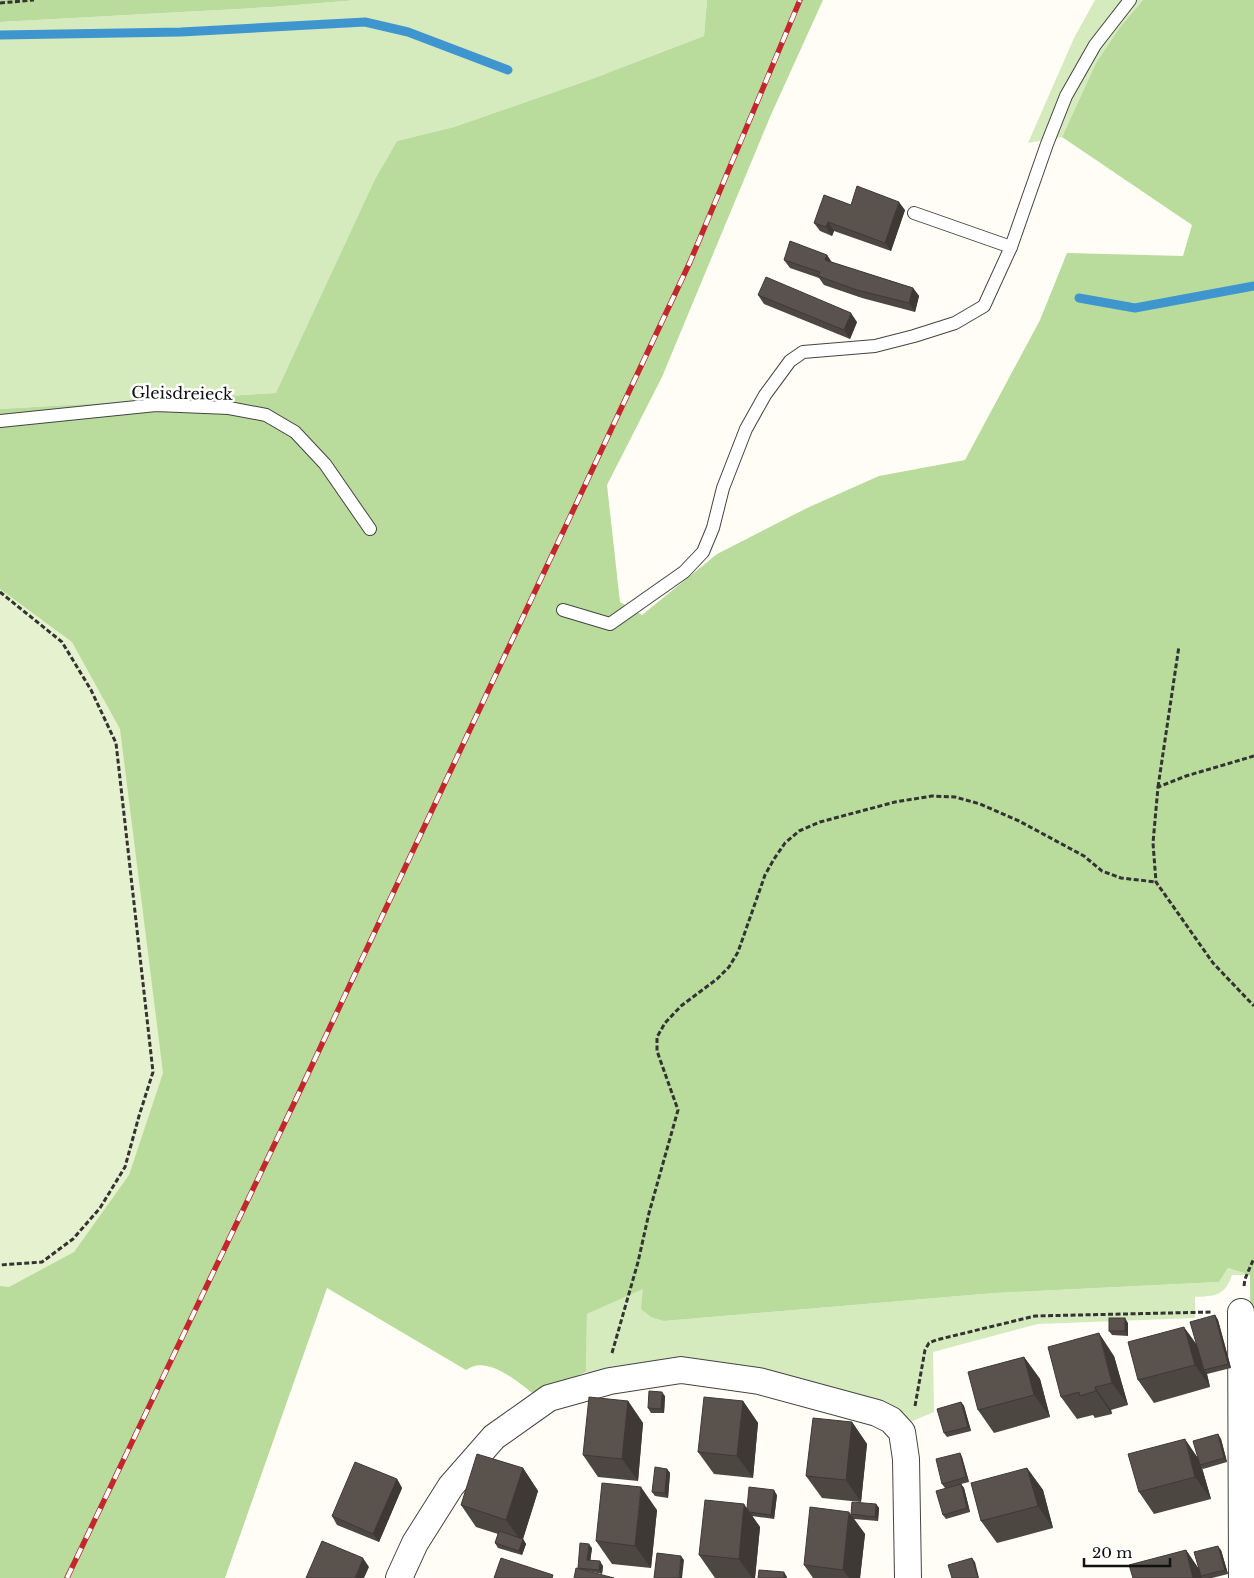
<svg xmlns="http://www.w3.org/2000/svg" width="1254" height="1578" viewBox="0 0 1254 1578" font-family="'Libre Baskerville',serif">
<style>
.green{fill:#d5ebbd}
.forest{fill:#b9dc9c}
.pitch{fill:#e6f2cf}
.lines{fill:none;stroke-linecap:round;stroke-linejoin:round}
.stream{stroke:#3f96cf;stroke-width:9}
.lane-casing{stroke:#444;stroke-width:14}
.street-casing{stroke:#444;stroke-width:28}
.path{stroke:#333;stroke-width:3;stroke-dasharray:5 2.5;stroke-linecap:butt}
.lane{stroke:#fff;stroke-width:12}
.street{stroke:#fff;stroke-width:26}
.rail-casing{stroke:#c4262e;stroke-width:5.5}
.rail{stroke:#fff;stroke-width:4;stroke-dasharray:11;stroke-linecap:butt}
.wall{fill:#4d4742}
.shaded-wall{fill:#3f3936}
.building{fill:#5a524d;stroke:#3f3936}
.labels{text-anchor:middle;stroke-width:5;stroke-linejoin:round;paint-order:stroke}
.street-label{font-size:16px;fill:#111;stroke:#fff}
</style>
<rect width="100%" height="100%" fill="#fffdf5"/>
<g class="green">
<polygon points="357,0 707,0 704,36 589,80 454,127 397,141 375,179 277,393 0,409 0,22 272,7"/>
<polygon points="1095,0 1143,0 1120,27 1096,63 1062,137 1028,143 1074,38"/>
<path d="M1228,1268L1250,1275H1232C1225,1296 1215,1296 1195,1297V1318L1038,1324L933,1352L934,1412L901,1426L760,1379L603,1380L586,1372L587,1314L644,1288L664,1321L995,1293L1219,1282Z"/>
</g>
<g class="forest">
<polygon points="0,0 357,0 272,7 0,22"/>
<path d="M707,0H823L770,117L662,377L607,485L620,602L642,615L717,554L807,508L879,476L965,460L1040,320L1067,253L1183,256L1192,225L1062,137L1096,63L1120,27L1143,0H1254V1554L1252,1556L1250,1275L1228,1268L1219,1282L995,1293L664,1321L651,1317L641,1309L643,1289L587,1314L586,1372L534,1394C517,1382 487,1354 466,1370L327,1288L225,1578H0V409L276,393L375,179L397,141L454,127L589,80L704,36Z"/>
</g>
<polygon class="pitch" points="0,589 72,642 120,729 163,1073 129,1175 74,1252 9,1287 0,1286"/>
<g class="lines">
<g class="stream">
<polyline points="0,35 181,32 365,22 408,32 508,70"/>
<polyline points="1079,298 1135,308 1254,286"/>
</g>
<g class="lane-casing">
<g id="lane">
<polyline points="914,213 1011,247"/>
<polyline points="0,421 156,405 229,408 266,415 295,432 325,464 370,529"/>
<polyline points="563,610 610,624 684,572 703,552 713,528 723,488 746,429 765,395 790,361 803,352 875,346 914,336 955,323 984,306 1011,247 1047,144 1066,96 1095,45 1130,0"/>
</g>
</g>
<g class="street-casing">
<g id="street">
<polyline points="1241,1312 1242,1578"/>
<polyline points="399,1578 415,1543 451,1486 494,1437 549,1398 610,1381 681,1370 759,1381 877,1413 891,1420 902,1432 906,1459 908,1578"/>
</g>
</g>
<g class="path">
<polyline points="0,3 34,0"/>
<polyline points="0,592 62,642 91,690 116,743 153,1072 139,1116 125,1167 100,1208 73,1239 42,1262 0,1265"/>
<polyline points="1254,756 1186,776 1158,787 1153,843 1156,882 1213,963 1254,1006"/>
<polyline points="1158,787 1179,646"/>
<polyline points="1244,1286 1245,1279 1254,1258"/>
<polyline points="612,1353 638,1262 649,1213 678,1110 657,1051 657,1037 665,1023 681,1006 717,979 729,967 738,952 765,875 774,859 785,843 799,831 820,822 895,802 932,796 955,797 980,804 1019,821 1084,856 1102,871 1121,878 1156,882"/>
<polyline points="915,1406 925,1350 929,1343 936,1340 1035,1316 1213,1312"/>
</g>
<use href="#lane" class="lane"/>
<use href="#street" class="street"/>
<g class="rail-casing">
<polyline id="rail" points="67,1578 298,1095 690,262 800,0"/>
</g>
<use href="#rail" class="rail"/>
</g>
<g class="wall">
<polygon points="851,205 905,210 891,251 834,231 832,236 820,231 814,223"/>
<polygon points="827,255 831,262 913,288 919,296 915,312 862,298 824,285 819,278 790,268 784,260"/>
<polygon points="758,295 857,322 850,339 764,304"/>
<polygon points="1215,1315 1218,1320 1231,1368 1207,1374 1210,1387 1154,1403 1138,1380 1197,1346"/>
<polygon points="1128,1323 1128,1336 1112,1335 1109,1331"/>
<polygon points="1114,1356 1128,1405 1111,1410 1112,1414 1095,1418 1093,1415 1077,1419 1061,1397"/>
<polygon points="1024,1357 1040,1379 1050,1417 994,1433 978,1410"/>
<polygon points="665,1396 664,1413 651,1413 648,1408"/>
<polygon points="628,1401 643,1423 638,1481 598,1477 583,1455"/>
<polygon points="743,1401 758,1423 753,1478 714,1474 698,1452"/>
<polygon points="961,1402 964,1406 971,1431 947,1437 944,1433"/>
<polygon points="852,1422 867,1444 861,1502 822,1498 806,1476"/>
<polygon points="1218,1434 1221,1439 1227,1462 1203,1469 1202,1468 1211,1499 1154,1514 1139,1492 1198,1457"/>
<polygon points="960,1453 962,1457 969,1482 961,1484 964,1488 970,1512 946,1519 943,1515 945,1488 942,1484"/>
<polygon points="523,1468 538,1491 523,1539 526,1544 522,1555 498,1548 495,1543 498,1534 476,1527 461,1505"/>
<polygon points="1027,1468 1043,1490 1053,1528 997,1543 981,1521"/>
<polygon points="667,1469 670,1473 668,1498 655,1496 652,1492"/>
<polygon points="397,1479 402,1488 379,1542 337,1525 332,1516"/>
<polygon points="777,1495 774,1519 752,1516 760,1527 755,1578 715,1578 699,1555 747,1508"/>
<polygon points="876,1504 879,1508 878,1521 854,1519 865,1534 860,1578 813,1578 804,1565 851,1514"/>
<polygon points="657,1510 651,1568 612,1564 596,1541"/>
<polygon points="592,1548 590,1560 603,1566 602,1574 578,1569"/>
<polygon points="1186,1550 1198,1568 1221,1550 1228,1574 1212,1578 1133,1578"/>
</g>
<g class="shaded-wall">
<polygon points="899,202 905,210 891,251 885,243"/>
<polygon points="828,222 834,231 832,236 826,227"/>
<polygon points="827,255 833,264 825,260"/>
<polygon points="913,288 919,296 915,312 909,303"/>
<polygon points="851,313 857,322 850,339 844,330"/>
<polygon points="1215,1315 1218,1320 1231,1368 1228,1364"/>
<polygon points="1125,1318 1128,1323 1128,1336 1125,1331"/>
<polygon points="1184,1327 1200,1349 1204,1370 1207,1374 1210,1387 1195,1365"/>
<polygon points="1099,1333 1114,1356 1128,1405 1112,1383"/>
<polygon points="1024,1357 1040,1379 1050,1417 1034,1395"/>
<polygon points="1095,1387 1111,1410 1112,1414 1096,1391"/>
<polygon points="662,1392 665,1396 664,1413 661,1409"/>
<polygon points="628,1401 643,1423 638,1481 622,1459"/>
<polygon points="743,1401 758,1423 753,1478 737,1456"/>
<polygon points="961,1402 964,1406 971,1431 968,1427"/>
<polygon points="852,1422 867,1444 861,1502 846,1480"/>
<polygon points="1218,1434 1221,1439 1227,1462 1224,1458"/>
<polygon points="1185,1439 1200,1461 1200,1465 1202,1468 1211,1499 1195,1477"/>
<polygon points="960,1453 962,1457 969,1482 966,1477"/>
<polygon points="523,1468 538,1491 522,1542 506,1520"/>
<polygon points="1027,1468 1043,1490 1053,1528 1038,1506"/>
<polygon points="667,1469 670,1473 668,1498 665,1493"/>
<polygon points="397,1479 402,1488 379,1542 373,1534"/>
<polygon points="961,1484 964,1488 970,1512 967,1508"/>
<polygon points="641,1487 657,1510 651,1568 635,1546"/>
<polygon points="774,1490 777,1495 774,1519 771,1515"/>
<polygon points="744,1504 760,1527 755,1578 752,1578 739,1559"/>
<polygon points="876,1504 879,1508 878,1521 875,1517"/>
<polygon points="849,1512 865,1534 860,1578 849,1578 843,1570"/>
<polygon points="523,1539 526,1544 522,1555 519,1551"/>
<polygon points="589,1544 592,1548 590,1564 587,1560"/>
<polygon points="1218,1546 1221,1550 1228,1574 1225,1570"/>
<polygon points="1186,1550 1201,1572 1201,1576 1202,1578 1193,1578"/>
<polygon points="681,1556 684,1560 682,1578 679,1578"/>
<polygon points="363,1558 369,1567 364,1578 355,1578"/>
<polygon points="972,1558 975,1562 979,1578 978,1578"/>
<polygon points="600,1561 603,1566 602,1574 599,1570"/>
<polygon points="784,1572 787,1577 787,1578 784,1578"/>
</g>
<g class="building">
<polygon points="857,186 899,202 885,243 828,222 826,227 814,223 824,195 851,205"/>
<polygon points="790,241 827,255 825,260 913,288 909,303 857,290 818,276 820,272 784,260"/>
<polygon points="766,277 851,313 844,330 758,295"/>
<polygon points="1215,1315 1228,1364 1204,1370 1190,1322"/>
<rect x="1109" y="1318" width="16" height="13"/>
<polygon points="1184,1327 1195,1365 1138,1380 1128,1342"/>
<polygon points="1099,1333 1112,1383 1095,1387 1096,1391 1080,1396 1079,1392 1061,1397 1048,1347"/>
<polygon points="1024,1357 1034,1395 978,1410 968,1372"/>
<polygon points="649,1391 662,1392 661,1409 648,1408"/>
<polygon points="589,1397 628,1401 622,1459 583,1455"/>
<polygon points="704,1397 743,1401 737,1456 698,1452"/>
<polygon points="961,1402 968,1427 944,1433 937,1409"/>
<polygon points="813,1418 852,1422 846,1480 806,1476"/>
<polygon points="1218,1434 1224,1458 1200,1465 1193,1441"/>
<polygon points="1185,1439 1195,1477 1139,1492 1128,1454"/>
<polygon points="960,1453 966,1477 942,1484 936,1459"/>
<polygon points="477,1454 523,1468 506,1520 461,1505"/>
<polygon points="355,1462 397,1479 373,1534 332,1516"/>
<polygon points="655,1467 667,1469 665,1493 652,1492"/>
<polygon points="1027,1468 1038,1506 981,1521 971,1483"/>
<polygon points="602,1483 641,1487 635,1546 596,1541"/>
<polygon points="961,1484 967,1508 943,1515 936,1491"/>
<polygon points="749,1487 774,1490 771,1515 749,1512 747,1508"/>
<polygon points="705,1500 744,1504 739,1559 699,1555"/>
<polygon points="852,1502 876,1504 875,1517 851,1514"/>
<polygon points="810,1507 849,1512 843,1570 804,1565"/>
<polygon points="499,1531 523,1539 519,1551 495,1543"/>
<polygon points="322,1541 363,1558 355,1578 306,1578"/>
<polygon points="580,1543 589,1544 587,1560 600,1561 599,1570 578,1568"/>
<polygon points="1218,1546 1225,1570 1201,1576 1194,1552"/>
<polygon points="1186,1550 1193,1578 1133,1578 1129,1565"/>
<polygon points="657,1553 681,1556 679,1578 654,1578"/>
<polygon points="501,1558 553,1575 552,1578 494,1578"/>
<polygon points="972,1558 978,1578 952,1578 948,1565"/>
<polygon points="576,1568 614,1578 574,1578"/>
<polygon points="759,1570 784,1572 784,1578 758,1578"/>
</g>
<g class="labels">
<g class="street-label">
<text transform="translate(182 393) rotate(1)" y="6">Gleisdreieck</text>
</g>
</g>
<path d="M1084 1558v8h86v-8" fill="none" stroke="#111111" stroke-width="2.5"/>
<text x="1092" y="1558" font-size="15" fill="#111111" stroke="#ffffff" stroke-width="4" paint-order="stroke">20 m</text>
</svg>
